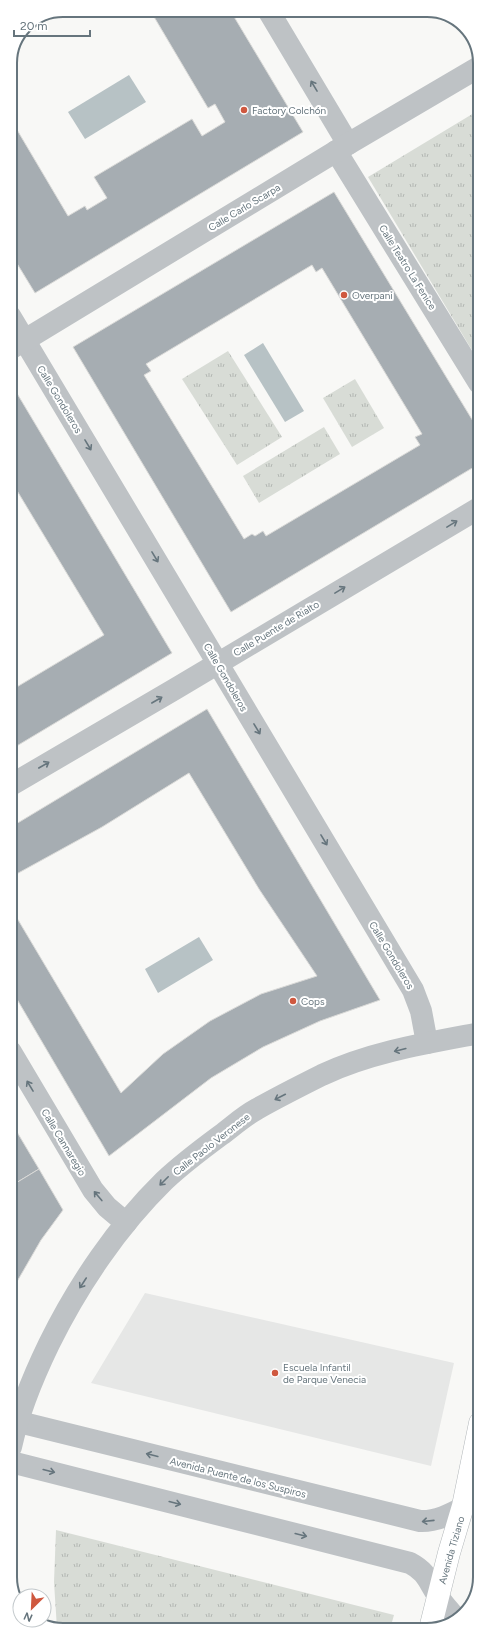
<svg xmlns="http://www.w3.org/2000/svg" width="490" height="1640" viewBox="0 0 490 1640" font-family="Figtree,sans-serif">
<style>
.built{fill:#e6e7e6}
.grass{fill:url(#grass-tufts)}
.water{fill:#b7c2c5}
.building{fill:#a6adb2;stroke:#dadad8;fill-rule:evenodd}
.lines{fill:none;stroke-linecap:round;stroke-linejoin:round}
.major-casing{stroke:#b0b5b8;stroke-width:23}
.minor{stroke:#bec2c5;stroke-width:22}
.major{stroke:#fff;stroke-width:22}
.oneway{stroke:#66757d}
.poi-dot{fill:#cf583f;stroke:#fff;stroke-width:1.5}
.labels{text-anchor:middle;stroke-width:4;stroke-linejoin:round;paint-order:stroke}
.poi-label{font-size:10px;fill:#66757d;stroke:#fff;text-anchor:start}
.street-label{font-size:10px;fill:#66757d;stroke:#fff}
.rim{fill:none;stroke:#66757d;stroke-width:2}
</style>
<defs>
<pattern id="grass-tufts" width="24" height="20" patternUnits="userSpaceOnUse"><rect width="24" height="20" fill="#d8dcd6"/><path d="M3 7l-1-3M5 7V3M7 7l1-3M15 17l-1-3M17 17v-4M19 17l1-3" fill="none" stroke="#b3b7b3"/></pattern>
</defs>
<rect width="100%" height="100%" fill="#f8f8f6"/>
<polygon class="built" points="145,1293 454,1363 431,1466 91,1383"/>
<g class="grass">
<polygon points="479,110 479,362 368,177"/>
<polygon points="228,351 282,437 237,465 182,379"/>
<polygon points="355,379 384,428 352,447 323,398"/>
<polygon points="324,427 340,454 259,503 243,476"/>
<polygon points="56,1530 394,1615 390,1629 59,1630 57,1629 54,1582"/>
</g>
<g class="water">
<polygon points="129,75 146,102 85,139 68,112"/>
<polygon points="263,343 304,411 285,422 244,355"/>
<polygon points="199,937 213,960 158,993 145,969"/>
</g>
<g class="building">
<polygon points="150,10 230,10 303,132 35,293 10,252 10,118 68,216 85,206 87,210 107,198 94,177 192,119 202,136 225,122 215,104 208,108"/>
<path d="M334,192L479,431V464L231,612L73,347ZM312,265L316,272L322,268L422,434L415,437L420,445L266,536L263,531L255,536L252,534L244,539L144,375L151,371L146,364Z"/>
<polygon points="10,385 12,385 172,653 10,750 10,691 104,635 10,479"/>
<polygon points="207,709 380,1000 320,1021 263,1047 211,1078 109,1156 11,989 11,908 121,1093 163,1054 210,1021 261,994 317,976 259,889 189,773 102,827 11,877 11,827"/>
<polygon points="11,1122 39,1169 11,1186"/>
<polygon points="39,1169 63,1210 41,1240 11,1292 11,1186"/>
</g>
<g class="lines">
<g class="major-casing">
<polyline id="major" points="430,1629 449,1553 463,1506 480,1423"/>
</g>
<g class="minor">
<polyline points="268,10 348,144"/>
<polyline points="336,151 479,383"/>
<polyline points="10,316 413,990 421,1011 427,1043"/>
<polyline points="10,349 348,144 479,67"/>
<polyline points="11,785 175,689 479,508"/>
<polyline points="11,1052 93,1190 107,1207 126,1223"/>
<path d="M11,1420L420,1521C442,1522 460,1508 480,1499"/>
<path d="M11,1447C19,1410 33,1377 49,1344C78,1285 118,1226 164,1181C182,1164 202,1149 221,1135C233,1126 244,1116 257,1109C278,1097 300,1086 322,1075C371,1052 427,1043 480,1033"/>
<path d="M11,1462L410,1563C427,1572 428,1581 438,1596C443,1604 450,1611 456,1619"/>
</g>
<use href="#major" class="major"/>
</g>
<defs><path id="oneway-shaft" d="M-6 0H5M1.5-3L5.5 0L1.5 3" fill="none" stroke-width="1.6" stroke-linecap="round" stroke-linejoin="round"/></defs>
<g class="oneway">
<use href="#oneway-shaft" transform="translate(314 86) rotate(-121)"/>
<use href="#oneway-shaft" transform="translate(88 445) rotate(59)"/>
<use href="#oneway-shaft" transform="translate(452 524) rotate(-31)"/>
<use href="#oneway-shaft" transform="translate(155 557) rotate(59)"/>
<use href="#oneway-shaft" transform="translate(340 590) rotate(-31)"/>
<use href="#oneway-shaft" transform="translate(157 700) rotate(-30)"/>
<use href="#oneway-shaft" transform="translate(257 729) rotate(59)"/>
<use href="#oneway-shaft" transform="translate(44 765) rotate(-30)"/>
<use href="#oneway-shaft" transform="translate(324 840) rotate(59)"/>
<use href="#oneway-shaft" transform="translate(400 1050) rotate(166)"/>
<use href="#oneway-shaft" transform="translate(30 1086) rotate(-121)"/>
<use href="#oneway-shaft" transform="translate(280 1097) rotate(153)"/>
<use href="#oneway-shaft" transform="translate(164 1181) rotate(135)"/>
<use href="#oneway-shaft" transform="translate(98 1196) rotate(-130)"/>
<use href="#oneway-shaft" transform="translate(83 1283) rotate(123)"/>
<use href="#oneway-shaft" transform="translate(152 1455) rotate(-166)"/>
<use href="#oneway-shaft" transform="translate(49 1471) rotate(14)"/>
<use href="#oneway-shaft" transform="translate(175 1503) rotate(14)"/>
<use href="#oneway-shaft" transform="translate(428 1521) rotate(174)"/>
<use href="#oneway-shaft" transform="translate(301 1535) rotate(14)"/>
</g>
<g class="poi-dot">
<circle cx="244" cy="110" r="4"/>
<circle cx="344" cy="295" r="4"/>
<circle cx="293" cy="1001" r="4"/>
<circle cx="275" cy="1373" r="4"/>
</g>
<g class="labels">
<g class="poi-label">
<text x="252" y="114">Factory Colchón</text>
<text x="352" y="299">Overpani</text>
<text x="301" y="1005">Cops</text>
<text x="283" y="1371">Escuela Infantil<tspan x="283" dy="12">de Parque Venecia</tspan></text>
</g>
<g class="street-label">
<text transform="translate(244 207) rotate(-31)" y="4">Calle Carlo Scarpa</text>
<text transform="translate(408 267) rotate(58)" y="4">Calle Teatro La Fenice</text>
<text transform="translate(60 399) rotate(59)" y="4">Calle Gondoleros</text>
<text transform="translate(276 628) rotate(-31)" y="4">Calle Puente de Rialto</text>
<text transform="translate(226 677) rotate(60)" y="4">Calle Gondoleros</text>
<text transform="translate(392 955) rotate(59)" y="4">Calle Gondoleros</text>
<text transform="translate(64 1142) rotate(59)" y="4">Calle Cannaregio</text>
<text transform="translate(211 1144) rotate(-38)" y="4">Calle Paolo Veronese</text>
<text transform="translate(238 1477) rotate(14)" y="4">Avenida Puente de los Suspiros</text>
<text transform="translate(451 1550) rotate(-74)" y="4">Avenida Tiziano</text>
</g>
</g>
<path d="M0 0H490V1640H0ZM63 17H427A46 46 0 0 1 473 63V1577A46 46 0 0 1 427 1623H63A46 46 0 0 1 17 1577V63A46 46 0 0 1 63 17Z" fill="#fff" fill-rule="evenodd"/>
<path class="rim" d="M63 17H427A46 46 0 0 1 473 63V1577A46 46 0 0 1 427 1623H63A46 46 0 0 1 17 1577V63A46 46 0 0 1 63 17Z"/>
<g transform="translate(32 1608) rotate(204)"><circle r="19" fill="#ffffff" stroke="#c2c8cb"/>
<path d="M0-3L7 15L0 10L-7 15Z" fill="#cf583f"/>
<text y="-6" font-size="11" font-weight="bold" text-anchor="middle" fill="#66757d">N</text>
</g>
<path d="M14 30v6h76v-6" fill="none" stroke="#66757d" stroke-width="2"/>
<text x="20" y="30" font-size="12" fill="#66757d" stroke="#ffffff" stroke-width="3" paint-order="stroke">20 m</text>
</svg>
